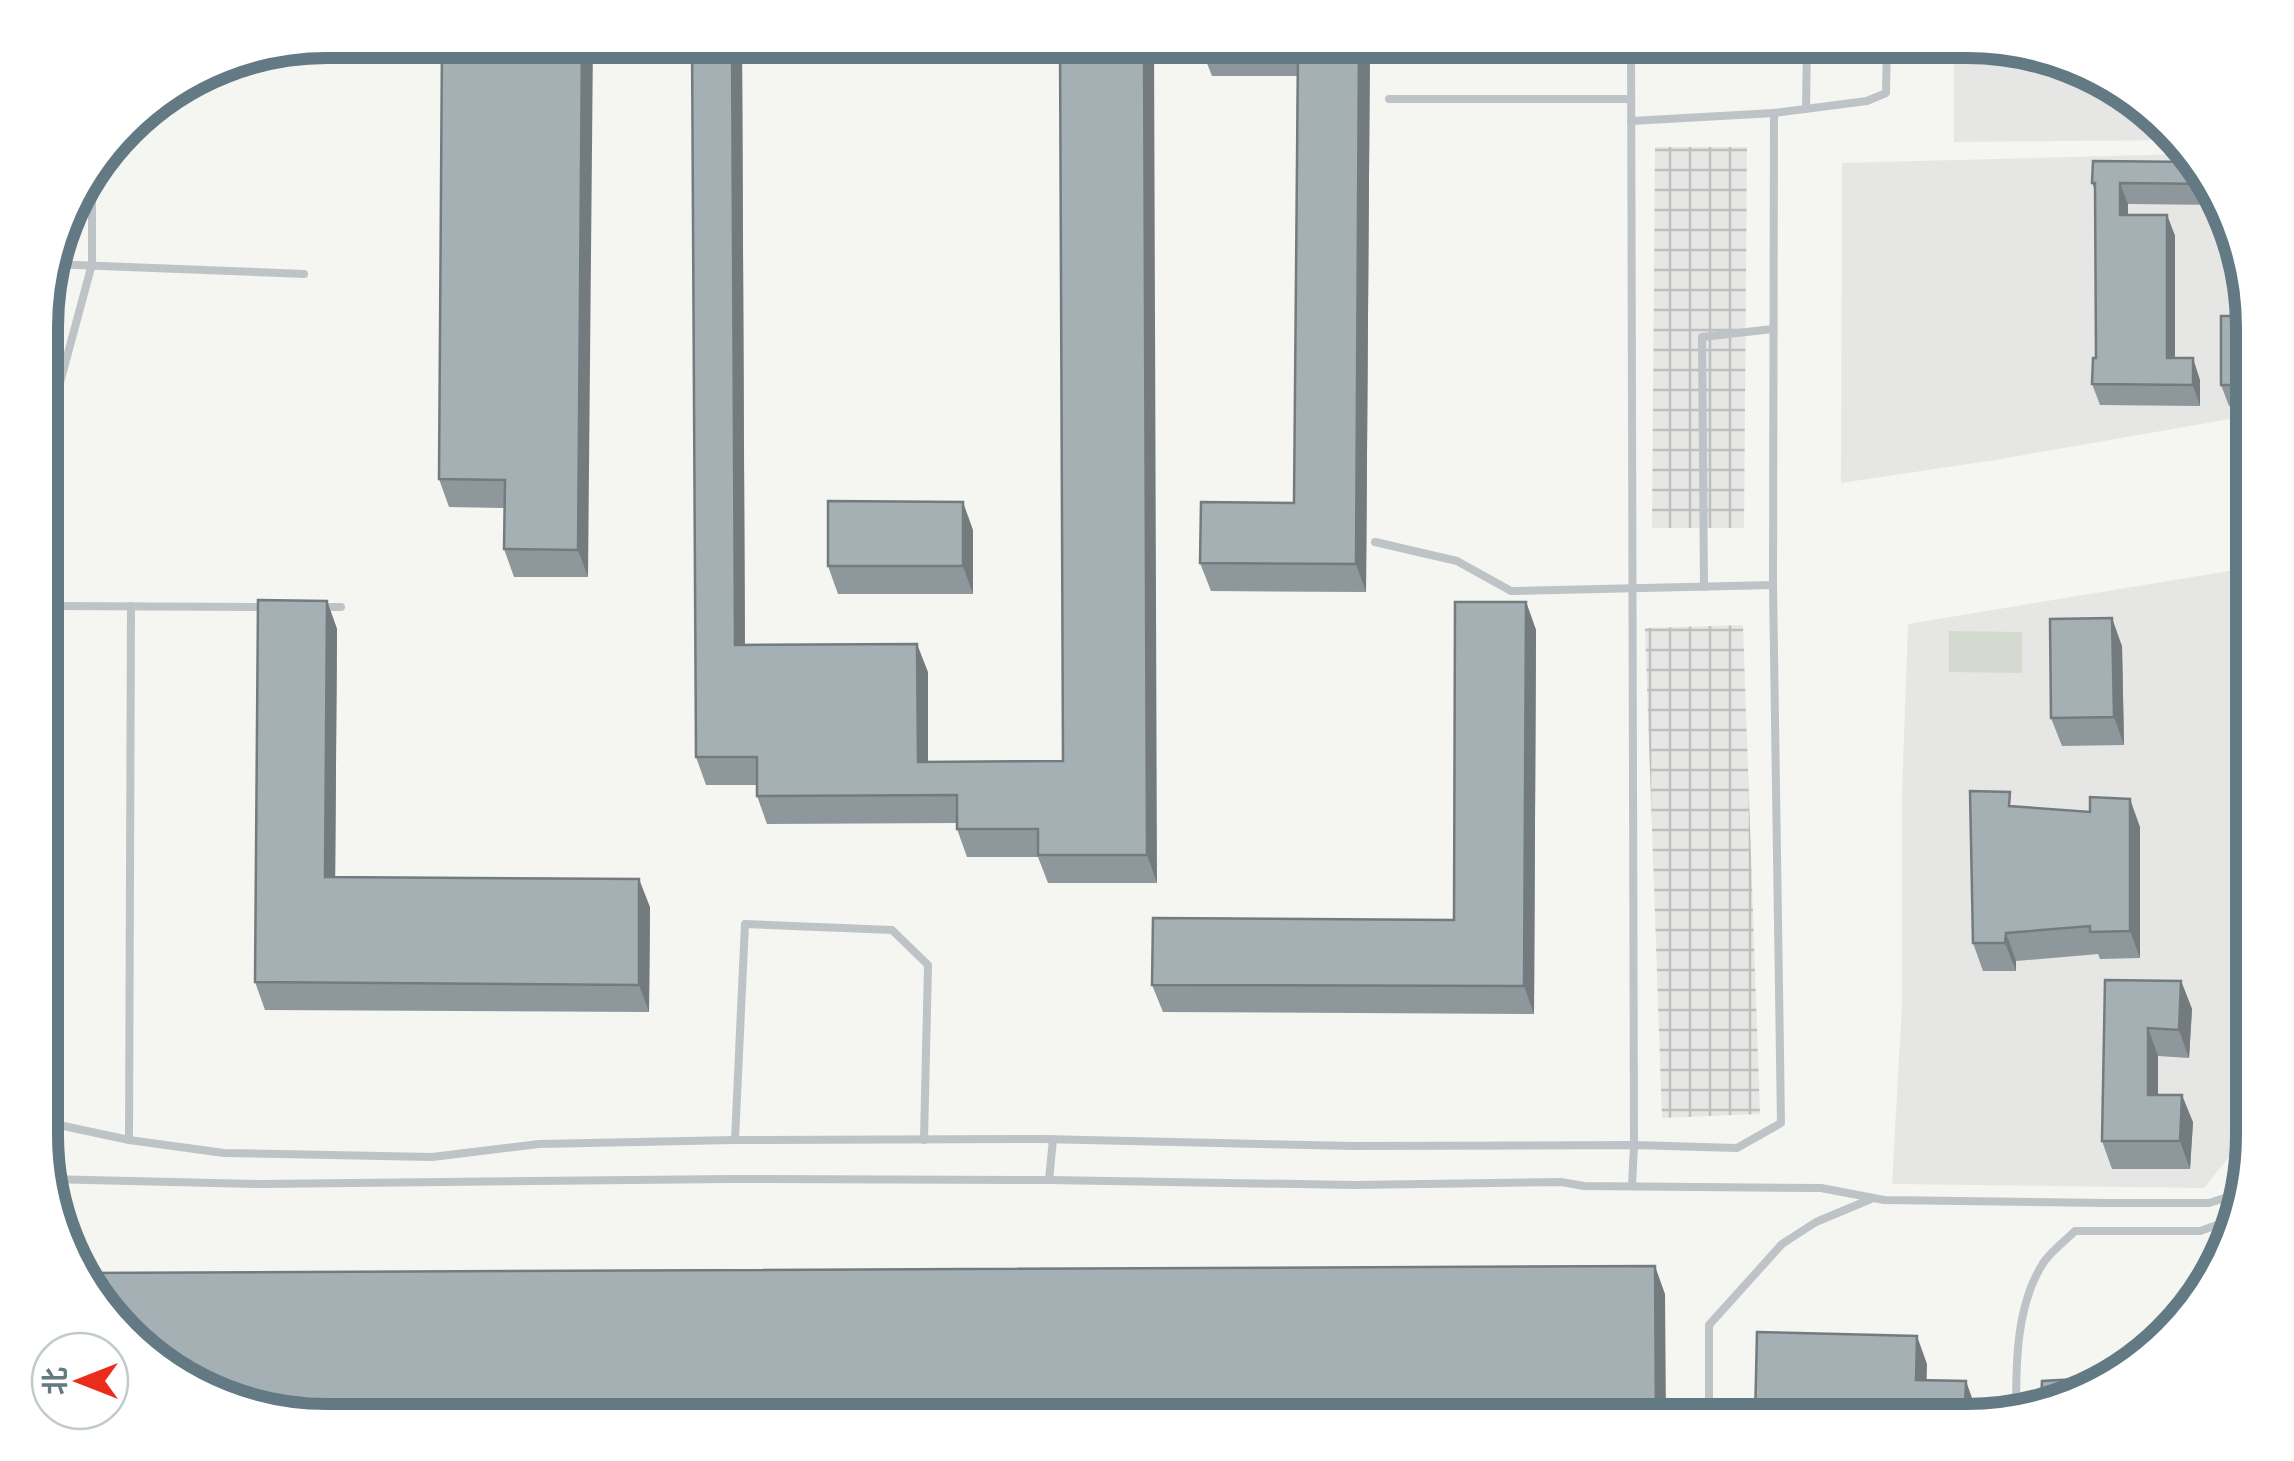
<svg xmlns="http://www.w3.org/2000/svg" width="2294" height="1461" viewBox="0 0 2294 1461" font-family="Commissioner,'Noto Sans SC',sans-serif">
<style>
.built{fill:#e6e6e5}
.industrial{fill:url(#industrial-grid)}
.pitch{fill:#d5dad0}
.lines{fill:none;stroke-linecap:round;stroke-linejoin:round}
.service{stroke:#bdc3c6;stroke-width:8}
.wall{fill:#8e979b}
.shaded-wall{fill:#747b7e}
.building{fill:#a5b0b4;stroke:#747b7e;stroke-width:2.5}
.rim{fill:none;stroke:#637a84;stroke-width:12}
</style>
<defs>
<pattern id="industrial-grid" width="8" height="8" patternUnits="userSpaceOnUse" patternTransform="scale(2.5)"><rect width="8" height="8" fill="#e6e6e5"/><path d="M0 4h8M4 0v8" fill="none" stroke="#bebfbf"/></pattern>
</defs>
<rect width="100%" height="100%" fill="#f5f5f1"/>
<g class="built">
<polygon points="1954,40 1968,40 2126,88 2175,140 1954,142"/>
<polygon points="2188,154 2215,183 2253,307 2253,415 1995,460 1841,483 1842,163"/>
<polygon points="2253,567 2253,1127 2204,1188 1892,1184 1902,1005 1902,794 1908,624"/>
</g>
<g class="industrial">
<polygon points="1651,40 1793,40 1793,53 1651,55"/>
<polygon points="1655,147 1747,147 1744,528 1652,528"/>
<polygon points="1743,625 1760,1114 1662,1118 1645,628"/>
</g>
<polygon class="pitch" points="1949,631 2022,632 2022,673 1949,672"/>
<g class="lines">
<g class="service">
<polyline points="1631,40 1634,1145 1632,1186"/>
<polyline points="1389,99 1631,99"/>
<polyline points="1806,109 1807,40"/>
<polyline points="1631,121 1774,113 1867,101 1886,93 1887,40"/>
<polyline points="50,264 304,274"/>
<polyline points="1375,542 1457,561 1511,591 1773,585"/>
<polyline points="1704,587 1702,337 1773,329"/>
<polyline points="56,606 266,607"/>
<polyline points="320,607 341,607"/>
<polyline points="59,1125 129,1140 224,1153 432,1157 539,1144 735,1140 1042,1139 1353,1146 1634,1145 1737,1148 1781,1123 1773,585 1774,113"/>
<polyline points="42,1128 59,1125 54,405 92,264 92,171"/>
<polyline points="129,1140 131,606"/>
<polyline points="735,1140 745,924 892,930 928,965 924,1140"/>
<polyline points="46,1179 261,1184 730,1179 1049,1180 1354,1185 1561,1182 1584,1186 1821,1188 1884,1200 2106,1203 2209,1203 2240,1193"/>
<polyline points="1049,1180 1053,1139"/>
<path d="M2016,1411C2016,1364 2016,1307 2042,1265C2049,1253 2064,1242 2075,1231H2200L2231,1220"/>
<polyline points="1709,1421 1709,1325 1782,1244 1816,1222 1871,1199"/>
</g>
</g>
<g class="wall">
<polygon points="692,40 742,40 745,645 928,672 928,762 1063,761 1060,40 1157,883 1048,883 1038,857 967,857 957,829 957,823 767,824 757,796 757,785 706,785 696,757"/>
<polygon points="1202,40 1370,40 1366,592 1211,591 1200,563 1294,503 1297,76 1212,76 1201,48"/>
<polygon points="1844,40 1870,40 1870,53 1849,52"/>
<polygon points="442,42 588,577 514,577 504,549 504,508 449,507 439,479"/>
<polygon points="2092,183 2215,183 2235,246 2227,246 2219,225 2219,205 2128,204 2128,215 2167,215 2175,236 2175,358 2200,380 2200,406 2100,405 2092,384 2096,358 2095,191"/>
<polygon points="2253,316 2253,406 2229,406 2221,385"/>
<polygon points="973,530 973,594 838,594 828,566"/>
<polygon points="327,601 337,629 335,877 650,907 649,1012 265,1010 255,982"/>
<polygon points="1526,602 1536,630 1534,1014 1163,1012 1152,985 1454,920"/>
<polygon points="2122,646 2124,745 2062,746 2051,718"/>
<polygon points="2140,827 2140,958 2100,959 2098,954 2016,961 2016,971 1983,971 1973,943"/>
<polygon points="2105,980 2181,981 2192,1009 2189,1058 2158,1056 2158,1095 2193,1122 2190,1169 2112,1169 2102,1141"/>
</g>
<g class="shaded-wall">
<polygon points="582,40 593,40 588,577 578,550"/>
<polygon points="732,40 742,40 745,673 735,645"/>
<polygon points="1144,40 1154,40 1157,883 1147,855"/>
<polygon points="1359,40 1370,40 1366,592 1356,564"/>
<polygon points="2120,183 2128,204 2128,236 2120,215"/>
<polygon points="2167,215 2175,236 2175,379 2167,358"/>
<polygon points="2193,358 2200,380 2200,406 2193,385"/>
<polygon points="963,502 973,530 973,594 963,566"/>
<polygon points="327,601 337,629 335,905 325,877"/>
<polygon points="1526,602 1536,630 1534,1014 1524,986"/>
<polygon points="2112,618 2122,646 2124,745 2114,717"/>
<polygon points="917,644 928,672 928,790 918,762"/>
<polygon points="2130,799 2140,827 2140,958 2130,931"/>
<polygon points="639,879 650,907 649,1012 639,985"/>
<polygon points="2006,933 2016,961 2016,971 2005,943"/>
<polygon points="2181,981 2192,1009 2189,1058 2179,1030"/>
<polygon points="2148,1028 2158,1056 2158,1122 2148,1095"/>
<polygon points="2182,1095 2193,1122 2190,1169 2180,1141"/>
<polygon points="1655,1266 1665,1294 1666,1421 1656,1421"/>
<polygon points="1917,1336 1927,1364 1926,1408 1916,1380"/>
<polygon points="1966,1381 1976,1409 1976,1420 1970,1420 1965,1408"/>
</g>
<g class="building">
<polygon points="507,40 582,40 578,550 504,549 505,480 439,479 442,42 507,42"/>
<polygon points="692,40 732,40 735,645 917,644 918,762 1063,761 1060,40 1144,40 1147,855 1038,855 1038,829 957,829 957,795 757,796 757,757 696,757"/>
<polygon points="1202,40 1359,40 1356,564 1200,563 1201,502 1294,503 1298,49 1201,48"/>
<polygon points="2093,161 2196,162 2215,183 2216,184 2120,183 2120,215 2167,215 2167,358 2193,358 2193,385 2092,384 2093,358 2096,358 2095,183 2092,183"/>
<polygon points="2219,194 2228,225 2219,225"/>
<rect x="2221" y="316" width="32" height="69"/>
<polygon points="828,501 963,502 963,566 828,566"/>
<polygon points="258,600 327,601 325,877 639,879 639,985 255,982"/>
<polygon points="1455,602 1526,602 1524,986 1152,985 1153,918 1454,920"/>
<polygon points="2112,618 2114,717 2051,718 2050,619"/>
<polygon points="1970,791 2010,792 2009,806 2090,812 2090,797 2130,799 2130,931 2090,932 2090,926 2006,933 2005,943 1973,943"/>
<polygon points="2105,980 2181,981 2179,1030 2148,1028 2148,1095 2182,1095 2180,1141 2102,1141"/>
<polygon points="1655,1266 1656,1421 326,1421 168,1373 88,1293 80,1273"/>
<polygon points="1757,1332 1917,1336 1916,1380 1966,1381 1965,1408 1963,1408 1963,1420 1755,1420"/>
<polygon points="2117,1377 2111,1382 2041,1403 2042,1381"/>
</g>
<path d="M0 0H2294V1461H0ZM327 58H1967A269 269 0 0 1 2236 327V1135A269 269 0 0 1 1967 1404H327A269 269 0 0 1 58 1135V327A269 269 0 0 1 327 58Z" fill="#fff" fill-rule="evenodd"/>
<path class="rim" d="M327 58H1967A269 269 0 0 1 2236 327V1135A269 269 0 0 1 1967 1404H327A269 269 0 0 1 58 1135V327A269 269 0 0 1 327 58Z"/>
<g transform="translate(80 1381) rotate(270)"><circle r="48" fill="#ffffff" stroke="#c1cace" stroke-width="2.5"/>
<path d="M0-8L18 38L0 25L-18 38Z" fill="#ea2c1c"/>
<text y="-15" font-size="28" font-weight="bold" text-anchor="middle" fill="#637a84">北</text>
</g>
</svg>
